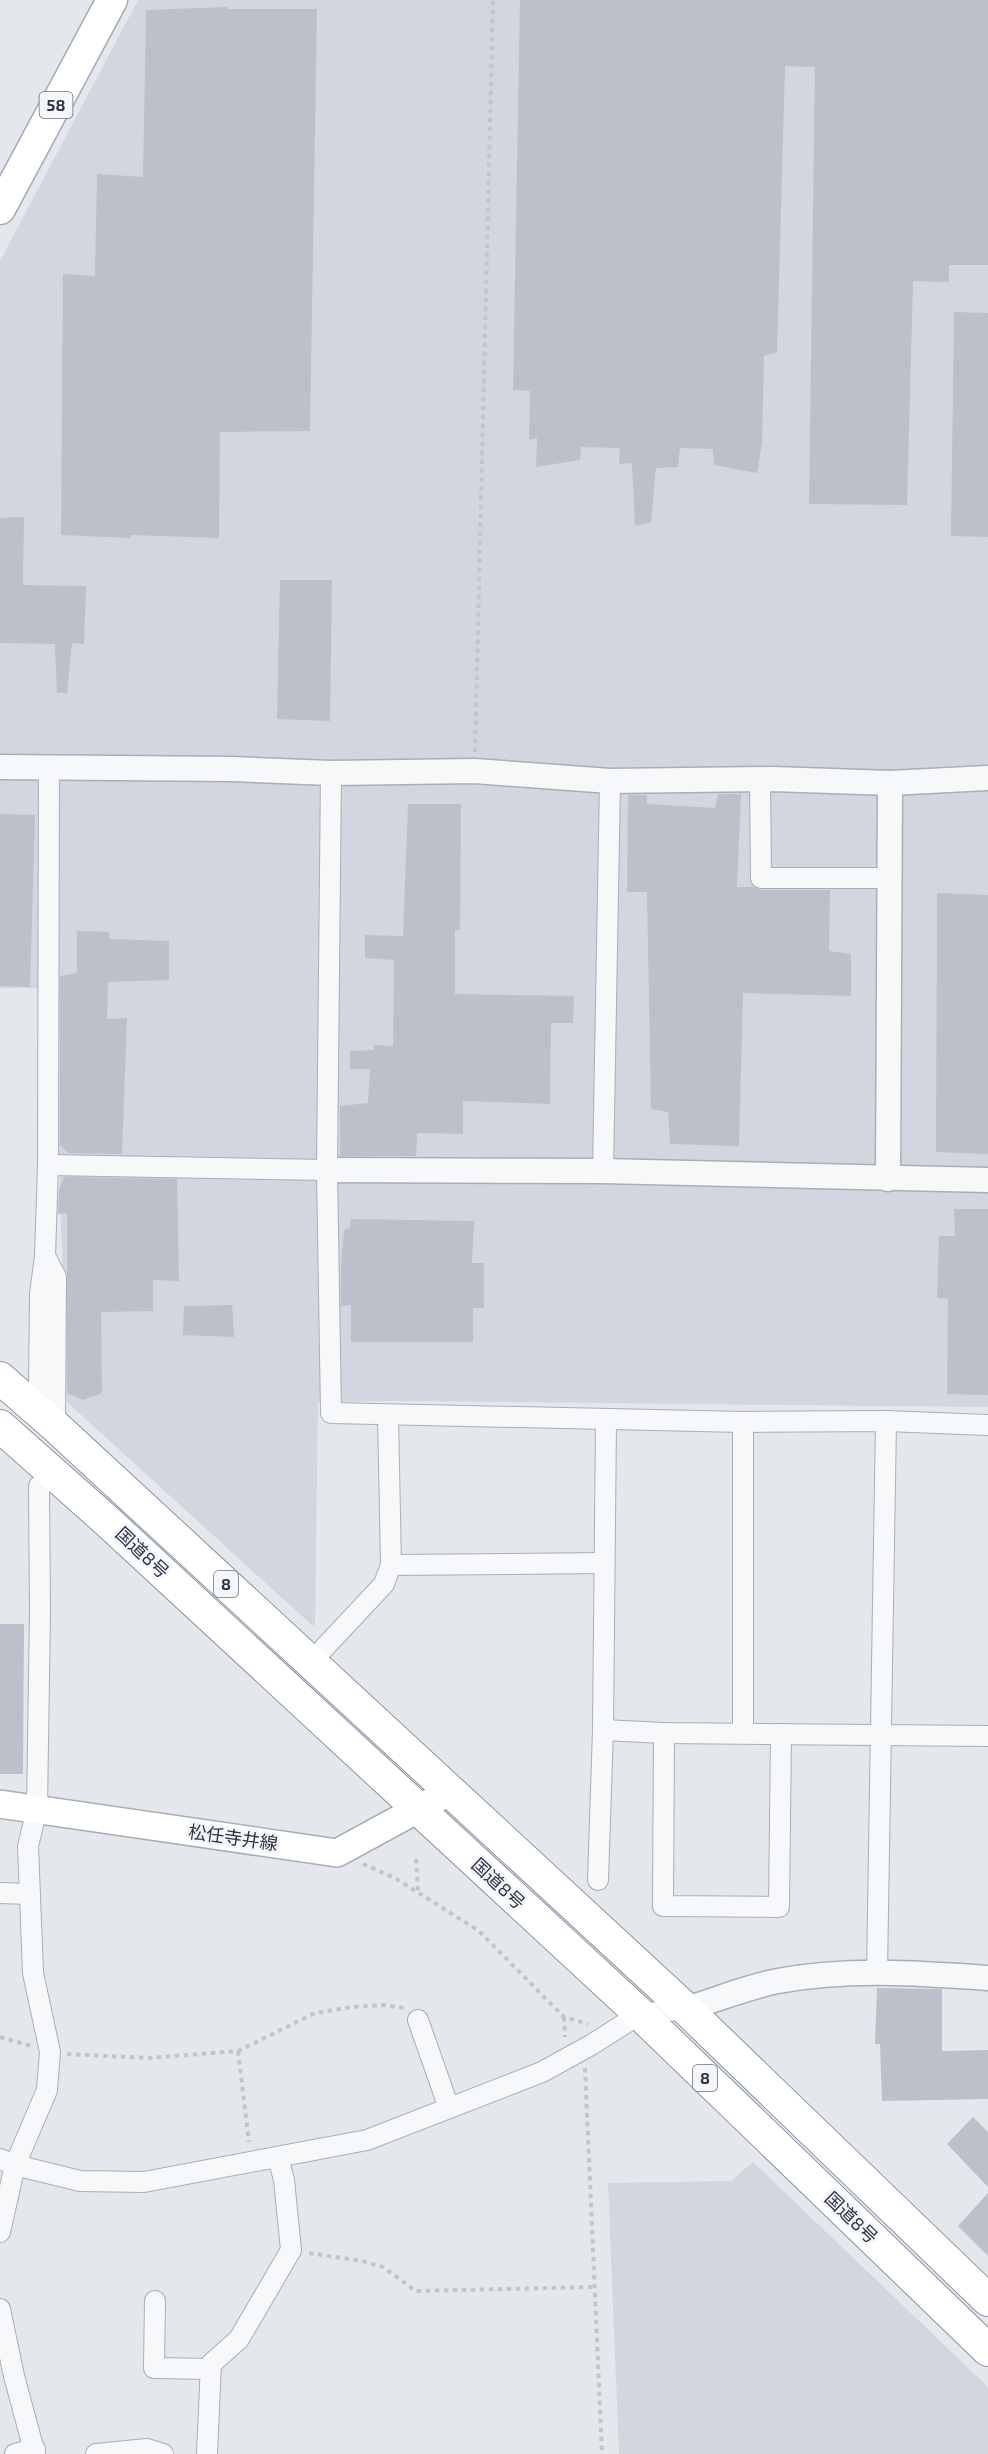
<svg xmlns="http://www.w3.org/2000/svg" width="988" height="2454" viewBox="0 0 988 2454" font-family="'Exo 2','Noto Sans JP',sans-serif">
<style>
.built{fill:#d2d6de}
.building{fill:#bbc0ca}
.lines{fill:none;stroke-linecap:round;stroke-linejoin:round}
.minor-casing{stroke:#a9aeb7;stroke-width:22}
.tertiary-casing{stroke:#a9aeb7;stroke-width:27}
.secondary-casing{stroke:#a9aeb7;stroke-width:30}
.primary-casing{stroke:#a3abb8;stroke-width:33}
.trunk-casing{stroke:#8b94a3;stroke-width:34}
.path{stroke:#c2c5cb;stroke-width:4;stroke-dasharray:4.5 4.5;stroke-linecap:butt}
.minor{stroke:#f7f8fa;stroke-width:20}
.tertiary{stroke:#f7f8fa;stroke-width:24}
.secondary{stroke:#fff;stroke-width:27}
.primary{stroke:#fff;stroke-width:30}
.trunk{stroke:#fff;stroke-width:32}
.labels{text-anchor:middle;stroke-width:6;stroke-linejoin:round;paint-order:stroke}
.shield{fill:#f4f6f9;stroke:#676e7b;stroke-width:1.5}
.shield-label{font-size:16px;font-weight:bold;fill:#2b3445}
.street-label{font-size:18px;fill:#2b3445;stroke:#f4f6f9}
</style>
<rect width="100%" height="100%" fill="#e4e7ec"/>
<g class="built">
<polygon points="138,0 988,0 988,1407 400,1401 318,1402 315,1628 67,1402 53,988 0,988 0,261"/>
<polygon points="753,2162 988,2387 988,2454 619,2454 608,2183 731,2181"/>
</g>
<g class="building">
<polygon points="520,0 988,0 988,265 949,265 949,282 913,281 907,505 809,504 815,67 785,66 777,352 764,356 762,443 757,473 714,465 713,449 680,448 678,467 656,468 651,522 635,526 632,463 619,464 620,448 581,447 580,460 536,467 537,438 529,440 530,391 513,390"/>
<polygon points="227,7 227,9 317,9 310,431 220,432 219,538 131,535 131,538 61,535 63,274 95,276 97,174 143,177 146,10"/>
<polygon points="954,312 988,313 988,537 951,536"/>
<polygon points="24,517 23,585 86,586 84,644 72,643 67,693 57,693 55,644 0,643 0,518"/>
<polygon points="280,580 332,580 330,721 277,719"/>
<polygon points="718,794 741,794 737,887 753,887 761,890 830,890 829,951 851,954 851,996 743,993 739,1146 670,1144 668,1112 651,1109 647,892 627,892 628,795 647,795 647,804 715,808"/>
<polygon points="408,804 461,804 460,930 455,930 455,994 574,996 573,1023 551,1023 550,1104 463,1101 463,1134 417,1133 416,1156 340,1156 340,1106 368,1103 370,1069 350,1069 350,1051 374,1050 374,1045 393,1046 394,960 365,958 365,935 403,936"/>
<polygon points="0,814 35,815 30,987 0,986"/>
<polygon points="937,893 988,895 988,1154 936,1152"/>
<polygon points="77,931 109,932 109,939 169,941 169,980 108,982 107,1019 127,1018 122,1154 68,1153 60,1145 60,976 77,973"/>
<polygon points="64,1177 177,1179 179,1281 153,1280 153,1311 101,1312 102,1393 83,1400 67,1393 67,1213 58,1214 59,1189"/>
<polygon points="954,1209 988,1209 988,1395 947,1394 948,1299 937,1298 939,1236 955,1236"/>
<polygon points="351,1219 474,1221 472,1263 484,1263 484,1308 473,1308 473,1342 351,1342 351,1305 341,1306 341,1265 344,1230 350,1228"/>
<polygon points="232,1305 234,1337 183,1335 184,1306"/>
<polygon points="0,1624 24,1624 23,1774 0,1774"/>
<polygon points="877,1988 942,1989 942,2051 988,2050 988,2099 882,2101 880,2044 875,2044"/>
<polygon points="973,2117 988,2132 988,2187 947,2144"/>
<polygon points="988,2193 988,2256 958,2226"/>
</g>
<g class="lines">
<g class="minor-casing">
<g id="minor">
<polyline points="49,767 48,1165 45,1256 56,1277 55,1426"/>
<polyline points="331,773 327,1170 331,1413 743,1422 886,1421 988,1425"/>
<polyline points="760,779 761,878 890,878"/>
<polyline points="48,1165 327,1170"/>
<polyline points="603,1171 610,781"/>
<polyline points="39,1388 40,1294 45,1256"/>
<polyline points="391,1565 604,1563"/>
<polyline points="311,1662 384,1584 391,1565 388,1415"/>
<polyline points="603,1730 664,1733 988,1736"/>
<polyline points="664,1733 663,1906 779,1907 781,1734"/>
<polyline points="743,1733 743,1422"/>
<polyline points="598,1880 603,1730 606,1420"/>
<polyline points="0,1893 30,1894"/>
<polyline points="877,1973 886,1421"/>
<polyline points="418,2020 449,2108"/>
<polyline points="0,2159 15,2165 80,2181 144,2182 367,2140 542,2072 591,2045 640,2014 686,2009"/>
<polyline points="0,2232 15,2165 47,2090 50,2052 33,1973 28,1846 37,1809 40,1612 39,1486"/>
<polyline points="155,2301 154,2368 210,2369"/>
<polyline points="0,2309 14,2376 35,2454"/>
<polyline points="15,2454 35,2449"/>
<polyline points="96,2454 147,2449 163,2454"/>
<polyline points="207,2454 211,2364 239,2339 291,2250 284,2180 278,2157"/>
</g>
</g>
<g class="tertiary-casing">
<g id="tertiary">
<polyline points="0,767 232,769 331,773 475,771 610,781 773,779 890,783 988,778"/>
<polyline points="327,1170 603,1171 988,1180"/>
<polyline points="888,1179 890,783"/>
<path d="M686,2009C716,2000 747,1987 778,1981C847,1968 918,1973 988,1978"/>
</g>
</g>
<g class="secondary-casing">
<polyline id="secondary" points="0,1804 337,1853 451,1791"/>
</g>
<g class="primary-casing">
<polyline id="primary" points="0,209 112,0"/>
</g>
<g class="trunk-casing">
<g id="trunk">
<polyline points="0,1378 55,1426 686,2009 988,2300"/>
<polyline points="0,1426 107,1521 640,2014 988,2350"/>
</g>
</g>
<g class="path">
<polyline points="475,752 493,0"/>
<polyline points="416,1859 418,1891"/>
<polyline points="363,1864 395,1878 479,1931 564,2017 588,2024"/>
<polyline points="564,2017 565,2037"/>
<polyline points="0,2037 31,2046"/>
<polyline points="238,2051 249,2142"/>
<polyline points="67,2054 149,2058 238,2051 315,2013 352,2007 384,2005 404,2008"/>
<polyline points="585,2068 602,2454"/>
<polyline points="309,2253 362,2261 383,2267 416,2291 595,2287"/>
</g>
<use href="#minor" class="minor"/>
<use href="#tertiary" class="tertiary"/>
<use href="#secondary" class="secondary"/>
<use href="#primary" class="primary"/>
<use href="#trunk" class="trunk"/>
</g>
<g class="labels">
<g class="shield">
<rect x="39.5" y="92" width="33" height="26" rx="4.5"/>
<rect x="214" y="1571" width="24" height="26" rx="4.5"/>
<rect x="693" y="2065" width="24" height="26" rx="4.5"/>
</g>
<g class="shield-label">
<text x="56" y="111">58</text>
<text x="226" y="1590">8</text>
<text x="705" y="2084">8</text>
</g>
<g class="street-label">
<text transform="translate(142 1553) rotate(43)" y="6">国道8号</text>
<text transform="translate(233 1838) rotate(8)" y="6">松任寺井線</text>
<text transform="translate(498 1884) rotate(43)" y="6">国道8号</text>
<text transform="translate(851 2218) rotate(44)" y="6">国道8号</text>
</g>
</g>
</svg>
